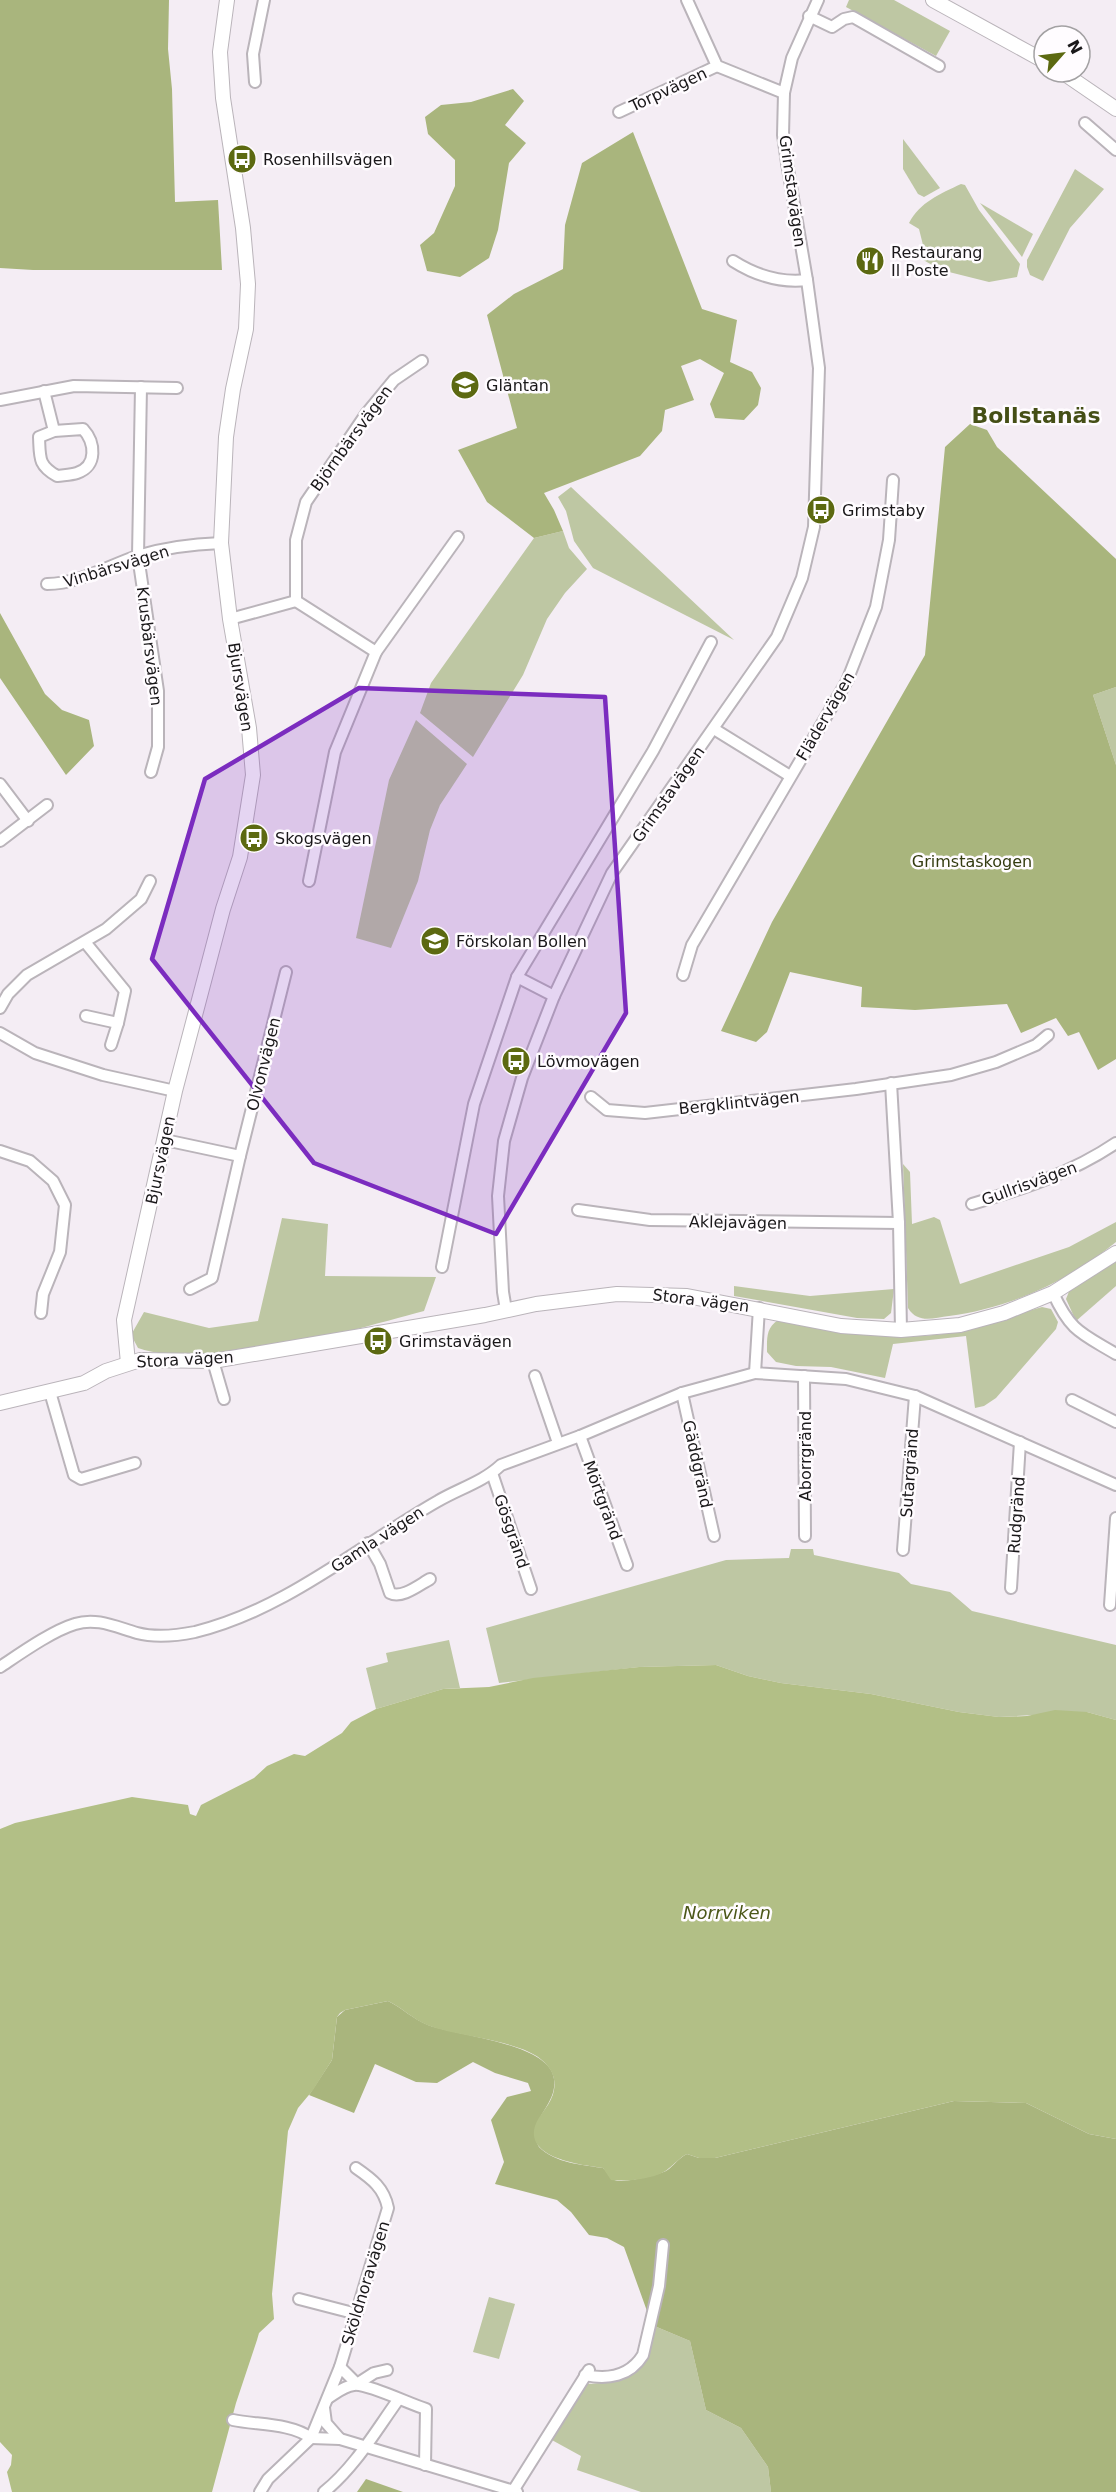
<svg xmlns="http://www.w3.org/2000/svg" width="1116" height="2492" viewBox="0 0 1116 2492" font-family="'DejaVu Sans',sans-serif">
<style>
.green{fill:#bec7a3}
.forest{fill:#a9b57d}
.water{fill:#b2bf86}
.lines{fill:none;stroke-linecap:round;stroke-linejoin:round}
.minor-casing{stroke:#bab4ba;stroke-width:14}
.tertiary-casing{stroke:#bab4ba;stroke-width:16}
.minor{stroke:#fff;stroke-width:10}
.tertiary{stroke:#fff;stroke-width:14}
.marked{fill:#7b2cbf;fill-opacity:0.2;stroke:#7b2cbf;stroke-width:4.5;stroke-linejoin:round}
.labels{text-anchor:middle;stroke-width:5;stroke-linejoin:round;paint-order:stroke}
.street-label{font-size:16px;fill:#1a181a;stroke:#fffcff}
.poi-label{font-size:16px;fill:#1a181a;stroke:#fffcff;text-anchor:start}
.park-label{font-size:16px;fill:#343c11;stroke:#fffcff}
.water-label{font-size:18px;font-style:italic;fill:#4c5719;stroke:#fffcff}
.district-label{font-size:22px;font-weight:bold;fill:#454f16;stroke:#fffcff}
</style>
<rect width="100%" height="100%" fill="#f4edf4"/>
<g class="green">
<polygon points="849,0 894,0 950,31 936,56 846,7"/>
<polygon points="903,139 940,188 924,197 918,194 903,169"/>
<polygon points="1075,169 1104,189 1070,228 1043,281 1030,275 1027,267 1027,260"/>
<path d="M961,184L965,185L979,210L1020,264L1017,277L989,282L941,270L918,257L923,245L919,229L909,223C920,202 940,194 961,184Z"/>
<polygon points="980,203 1033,234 1022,257"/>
<polygon points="571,487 734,640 593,568 574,541 566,511 558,497"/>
<polygon points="563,531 569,548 587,569 565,593 547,619 523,675 473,757 420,713 431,683 534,538"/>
<polygon points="1116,687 1116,765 1093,695"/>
<polygon points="416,720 467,764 440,805 430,830 418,881 391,948 356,938 389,780"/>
<path d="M903,1164L910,1172L912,1224L934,1217L940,1220L960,1284L1069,1247L1116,1222V1242C1069,1281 1010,1308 949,1316C933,1318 918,1324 908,1308Z"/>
<path d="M282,1218L328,1224L325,1276L436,1277L424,1311C348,1331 213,1373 138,1348L131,1335L144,1312L209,1328L258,1321Z"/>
<polygon points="1116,1260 1116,1286 1076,1321 1066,1299 1070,1289"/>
<polygon points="734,1286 810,1296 894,1289 891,1313 884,1319 857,1318 734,1296"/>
<path d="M1042,1307L1051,1309L1058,1322L1056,1329L996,1398L984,1406L975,1408L966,1336L893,1344L885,1378L831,1367L796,1366L776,1362L767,1352C767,1338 766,1328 778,1320C843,1332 900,1344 967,1330C992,1324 1017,1314 1042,1307Z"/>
<polygon points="791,1549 813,1549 814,1555 899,1573 911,1584 950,1592 972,1611 1116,1645 1116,1720 1087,1712 999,1717 959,1712 871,1694 781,1683 748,1676 716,1665 639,1667 499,1683 486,1628 726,1560 789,1558"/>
<polygon points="449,1640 460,1688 443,1689 376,1709 366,1668 388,1662 386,1653"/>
<polygon points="489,2297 515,2304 499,2359 473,2352"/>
<path d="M652,2325L690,2341L706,2410L741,2428L768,2467L771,2492H641L577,2470L581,2456L550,2439L583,2384C635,2383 632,2367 652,2325Z"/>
</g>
<g class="forest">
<polygon points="0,0 169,0 168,49 172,89 175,202 218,200 222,270 33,270 0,268"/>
<polygon points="513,89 524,101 505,125 526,143 509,163 498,230 489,258 460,277 427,271 420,245 434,233 455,186 455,160 428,134 425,117 441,105 471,102"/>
<polygon points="633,132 702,309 737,320 730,362 752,372 761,388 758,405 744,420 715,418 710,404 724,373 700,359 681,366 694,400 665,410 662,431 640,456 544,493 554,510 563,531 534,538 487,502 458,450 517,428 487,315 514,294 563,269 565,225 582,163"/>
<polygon points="970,424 987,430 997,447 1116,559 1116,687 1093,695 1116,765 1116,1059 1098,1070 1079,1032 1068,1036 1056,1018 1021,1033 1007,1004 915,1010 861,1007 862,987 790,972 767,1032 756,1042 721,1031 772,922 925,655 945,447"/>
<polygon points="0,613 45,694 62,710 89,720 94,746 66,775 0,678"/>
<path d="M388,2001C402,2008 413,2019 428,2025C457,2036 550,2043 554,2079C558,2106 524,2121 539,2147C554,2163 584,2165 603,2168C608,2172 609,2179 617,2181C626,2182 662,2175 669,2169C676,2163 679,2158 687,2154L699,2158H715L954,2101L1026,2103L1089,2134L1116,2139V2492H771L768,2467L741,2428L706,2410L690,2341L652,2325L624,2247L607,2238L589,2235L571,2212L557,2200L495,2184L504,2162L491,2120L507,2097L531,2091L528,2083L495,2073L473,2062L437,2083L416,2082L375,2064L354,2113L309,2095L332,2060L337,2017L345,2010Z"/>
<polygon points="366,2479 403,2492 357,2492"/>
</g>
<path class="water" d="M716,1665L748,1676L781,1683L871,1694L959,1712L999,1717L1027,1716L1055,1710L1087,1712L1116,1720V2139L1089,2134L1026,2103L954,2101L715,2158H699L687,2154C679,2158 675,2164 668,2169C657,2179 625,2182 611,2180L603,2168C583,2165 525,2159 535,2126C539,2114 552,2104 554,2090C556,2079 552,2070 544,2062C523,2040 457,2037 427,2025C413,2019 402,2008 388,2001L345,2010L340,2013L337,2017L332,2060L313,2090L298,2108L288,2131L272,2294L274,2319L259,2333L257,2340L236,2403L212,2492H12L7,2472L11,2465L12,2455L0,2442V1829L15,1823L132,1797L188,1805L190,1814L196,1816L201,1805L254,1778L267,1766L294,1754L305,1756L342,1733L351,1722L376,1709L443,1689L489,1687L533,1678L639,1667Z"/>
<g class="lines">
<g class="minor-casing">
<g id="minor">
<polyline points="687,0 717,66 784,93"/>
<polyline points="809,16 832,27 844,19 853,17 939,66"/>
<polyline points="255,82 253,54 264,0"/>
<polyline points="619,112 717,66"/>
<polyline points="1085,123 1116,150"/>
<path d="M733,261C755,275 781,283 807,280"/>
<polyline points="141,387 138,556 158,691 158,747 151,772"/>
<polyline points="44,391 54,431"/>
<polyline points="0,400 74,386 177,388"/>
<path d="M83,429C95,442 98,466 77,473C71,475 63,475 57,476C38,465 40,458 39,437L54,431Z"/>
<path d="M47,584C78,584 108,566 137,556C163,548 193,544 221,543"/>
<polyline points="296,601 376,652 335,752 309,881"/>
<polyline points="230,619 296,601 296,540 306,502 366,414 394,380 422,361"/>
<polyline points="376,652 458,537"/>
<polyline points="714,729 790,776"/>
<polyline points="0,784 28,821"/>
<polyline points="0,841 47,805"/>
<polyline points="85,942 125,991 118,1023 86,1016"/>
<polyline points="683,975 692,945 847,681 876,607 889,540 893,480"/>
<polyline points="517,977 554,996"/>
<polyline points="0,1008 8,994 27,975 106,929 141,899 150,881"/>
<polyline points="0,1033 35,1053 103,1075 175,1091"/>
<polyline points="111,1045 118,1023"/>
<polyline points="891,1083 899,1223 901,1330"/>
<polyline points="591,1097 607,1110 645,1113 856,1089 951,1075 996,1062 1036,1045 1048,1035"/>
<polyline points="165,1140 240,1156"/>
<polyline points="0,1151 30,1161 53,1181 65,1205 60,1252 43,1294 41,1313"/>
<path d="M972,1204C1022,1189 1072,1173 1116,1143"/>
<polyline points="578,1210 650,1220 899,1223"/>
<polyline points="442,1267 474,1104 517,977 653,751 711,642"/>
<polyline points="190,1289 212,1278 240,1156 286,972"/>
<path d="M1053,1293C1071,1332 1081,1333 1116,1354"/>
<polyline points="759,1308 755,1373 846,1379 915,1396 1116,1485"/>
<polyline points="506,1310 503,1292 498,1196 504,1141 522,1078 554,996 612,873 777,637 802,578 814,527 819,368 807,280 787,163 783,135 784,93 792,58 818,0"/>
<polyline points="213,1361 224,1399"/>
<polyline points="535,1376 558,1443"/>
<polyline points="804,1376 805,1536"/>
<polyline points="50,1392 74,1475 81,1479 135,1463"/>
<polyline points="682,1393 714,1536"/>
<polyline points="1072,1400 1116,1422"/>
<polyline points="580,1436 627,1565"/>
<polyline points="492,1473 531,1589"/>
<path d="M368,1543L380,1564L390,1593C402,1599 419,1585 430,1579"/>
<polyline points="903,1550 915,1396"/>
<polyline points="1011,1588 1020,1442"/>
<polyline points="1110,1605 1116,1518"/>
<path d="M0,1667C21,1653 52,1631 75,1624C96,1617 116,1627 137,1633C156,1638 175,1636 195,1632C285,1610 359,1546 438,1501C458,1489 483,1482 501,1465L580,1436L682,1393L755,1373"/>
<polyline points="299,2299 357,2314"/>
<polyline points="340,2367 357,2384 374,2373 387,2370"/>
<path d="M585,2375C608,2380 630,2376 643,2355L659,2286L663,2245"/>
<path d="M328,2398C336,2393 344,2386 354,2385C366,2383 410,2404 426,2409L425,2465"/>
<polyline points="324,2408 326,2423 340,2439"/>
<path d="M233,2420C257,2425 291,2423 311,2438"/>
<polyline points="311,2438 340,2439 517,2492"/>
<polyline points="513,2491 589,2370"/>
<path d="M260,2492L268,2479L311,2438L340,2367L388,2208C384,2188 372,2179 356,2168"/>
<path d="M324,2492C355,2467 375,2432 398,2400"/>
</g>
</g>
<g class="tertiary-casing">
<g id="tertiary">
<polyline points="933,0 1044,61"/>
<polyline points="1062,72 1116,109"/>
<polyline points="128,1363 124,1320 175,1091 223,909 240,857 253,775 249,728 230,619 221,543 226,437 233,389 246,329 248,284 243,228 223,98 220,52 227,0"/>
<polyline points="0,1403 84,1383 106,1371 140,1360 213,1361 485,1315 536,1304 617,1294 687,1296 841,1326 901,1330 960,1325 1004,1313 1053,1293 1116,1253"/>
</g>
</g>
<use href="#minor" class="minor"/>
<use href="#tertiary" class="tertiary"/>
</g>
<path class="marked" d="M359,688L605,697L626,1013L496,1234L314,1163L152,959L205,779Z"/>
<defs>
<g id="bus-disc" transform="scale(1.5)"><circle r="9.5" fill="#5c6911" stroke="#fffcff"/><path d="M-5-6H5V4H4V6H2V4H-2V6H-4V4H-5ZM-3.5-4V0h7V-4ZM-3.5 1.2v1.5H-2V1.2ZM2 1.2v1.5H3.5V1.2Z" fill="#fff"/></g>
<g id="restaurant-disc" transform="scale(1.5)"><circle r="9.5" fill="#5c6911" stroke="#fffcff"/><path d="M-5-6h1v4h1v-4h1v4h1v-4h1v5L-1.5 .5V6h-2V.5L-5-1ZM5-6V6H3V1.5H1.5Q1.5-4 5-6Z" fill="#fff"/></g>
<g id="school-disc" transform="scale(1.5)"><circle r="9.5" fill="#5c6911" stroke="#fffcff"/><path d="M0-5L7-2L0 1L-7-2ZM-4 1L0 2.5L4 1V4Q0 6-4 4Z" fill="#fff"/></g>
</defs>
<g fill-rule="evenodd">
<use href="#bus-disc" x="242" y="159"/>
<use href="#restaurant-disc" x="870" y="261"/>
<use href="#school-disc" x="465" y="385"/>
<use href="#bus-disc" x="821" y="510"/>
<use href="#bus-disc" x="254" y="838"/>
<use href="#school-disc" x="435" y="941"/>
<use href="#bus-disc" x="516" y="1061"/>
<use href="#bus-disc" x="378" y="1341"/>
</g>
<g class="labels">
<g class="street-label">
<text transform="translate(668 89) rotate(-25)" y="6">Torpvägen</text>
<text transform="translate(793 191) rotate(82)" y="6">Grimstavägen</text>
<text transform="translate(351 438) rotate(-54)" y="6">Björnbärsvägen</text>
<text transform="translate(116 566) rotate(-17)" y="6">Vinbärsvägen</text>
<text transform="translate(150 646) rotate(83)" y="6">Krusbärsvägen</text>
<text transform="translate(241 687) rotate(81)" y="6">Bjursvägen</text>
<text transform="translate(825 716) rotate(-60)" y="6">Flädervägen</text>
<text transform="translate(668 794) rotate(-55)" y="6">Grimstavägen</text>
<text transform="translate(263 1064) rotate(-76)" y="6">Olvonvägen</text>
<text transform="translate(739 1102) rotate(-6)" y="6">Bergklintvägen</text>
<text transform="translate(160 1160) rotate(-78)" y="6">Bjursvägen</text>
<text transform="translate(1029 1183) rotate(-20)" y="6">Gullrisvägen</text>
<text transform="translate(738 1222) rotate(1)" y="6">Aklejavägen</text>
<text transform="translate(701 1300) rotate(7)" y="6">Stora vägen</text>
<text transform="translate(185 1359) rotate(-3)" y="6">Stora vägen</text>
<text transform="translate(805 1456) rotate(-90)" y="6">Aborrgränd</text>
<text transform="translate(698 1464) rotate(78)" y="6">Gäddgränd</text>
<text transform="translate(909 1473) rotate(-86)" y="6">Sutargränd</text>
<text transform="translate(603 1500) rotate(70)" y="6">Mörtgränd</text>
<text transform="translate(1016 1515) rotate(-86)" y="6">Rudgränd</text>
<text transform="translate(512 1531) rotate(71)" y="6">Gösgränd</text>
<text transform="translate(377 1539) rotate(-33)" y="6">Gamla vägen</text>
<text transform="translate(365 2283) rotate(-73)" y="6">Sköldnoravägen</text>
</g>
<g class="poi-label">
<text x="263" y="165">Rosenhillsvägen</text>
<text x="891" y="258">Restaurang<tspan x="891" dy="18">Il Poste</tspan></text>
<text x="486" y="391">Gläntan</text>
<text x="842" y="516">Grimstaby</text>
<text x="275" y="844">Skogsvägen</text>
<text x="456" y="947">Förskolan Bollen</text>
<text x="537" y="1067">Lövmovägen</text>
<text x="399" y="1347">Grimstavägen</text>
</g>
<g class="park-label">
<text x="972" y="867">Grimstaskogen</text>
</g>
<g class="water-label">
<text x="727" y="1919">Norrviken</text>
</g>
<g class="district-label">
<text x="1036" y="423">Bollstanäs</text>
</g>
</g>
<g transform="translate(1062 54) rotate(62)"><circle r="28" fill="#fffcff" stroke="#a3a1a3" stroke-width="1.5"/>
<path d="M0-4.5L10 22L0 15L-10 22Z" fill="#5c6911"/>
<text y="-9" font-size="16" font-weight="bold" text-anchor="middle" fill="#1a181a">N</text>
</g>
</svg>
